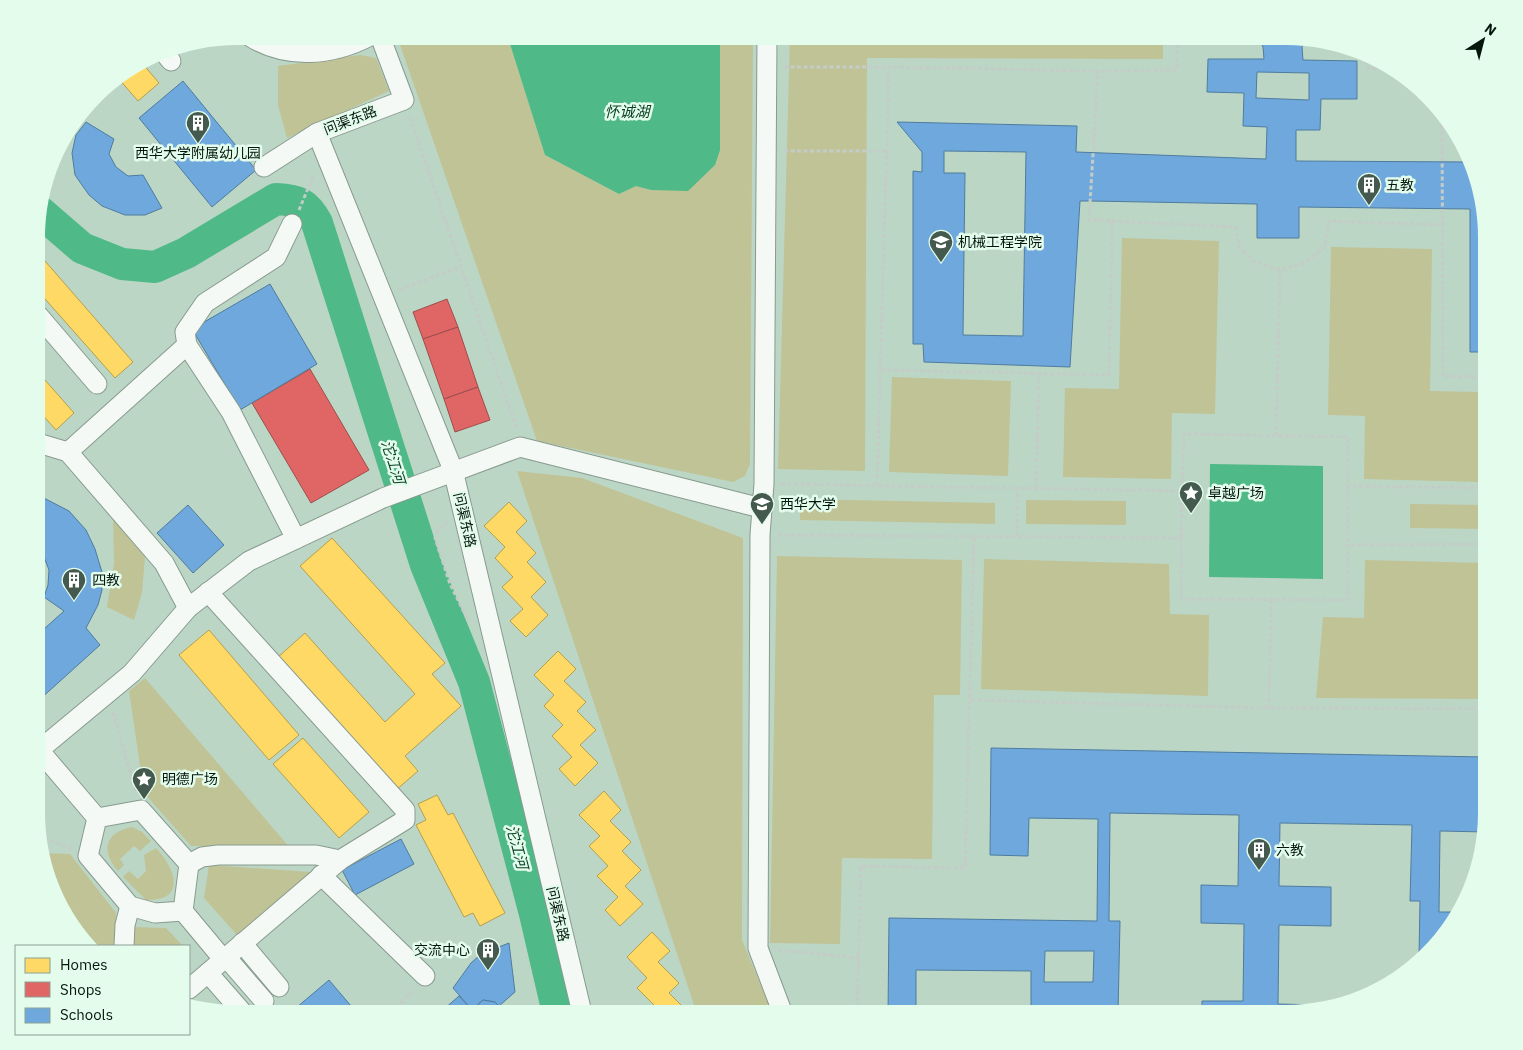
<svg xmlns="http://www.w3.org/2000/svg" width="1523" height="1050" viewBox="0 0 1523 1050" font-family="'IBM Plex Sans','Noto Sans SC',sans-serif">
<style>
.green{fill:#c0c396}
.water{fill:#4fb987}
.homes{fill:#ffd966;stroke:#b49f4b}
.shops{fill:#e06666;stroke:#9e4e4b}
.schools{fill:#6fa8dc;stroke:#4f7c9e;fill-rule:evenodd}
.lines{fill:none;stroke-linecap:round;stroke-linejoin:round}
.river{stroke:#4fb987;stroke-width:32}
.street-casing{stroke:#879b8e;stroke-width:21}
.path{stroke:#c4ccc7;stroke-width:3;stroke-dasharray:4 2.5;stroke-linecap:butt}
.street{stroke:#f5f9f6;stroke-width:19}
.labels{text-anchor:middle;stroke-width:5;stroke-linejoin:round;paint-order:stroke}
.street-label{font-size:14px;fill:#05170d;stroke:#e4fcec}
.poi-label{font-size:14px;fill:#05170d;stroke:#e4fcec;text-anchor:start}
.water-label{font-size:15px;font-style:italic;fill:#063e23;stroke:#e4fcec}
</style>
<rect width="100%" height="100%" fill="#bcd6c6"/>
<g class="green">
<polygon points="397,36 499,36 510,44 545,155 619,194 636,185 651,190 720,150 720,37 753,37 750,464 745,476 733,482 537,441"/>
<polygon points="790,36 1163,37 1163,59 867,58 865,471 778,469"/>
<polygon points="360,55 376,58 389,91 287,138 278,105 278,66"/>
<polygon points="1122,238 1219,241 1215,414 1172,413 1171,479 1063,477 1065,388 1119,389"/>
<polygon points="1331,247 1432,249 1430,391 1480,392 1479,482 1364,479 1365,416 1328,415"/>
<polygon points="892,377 1011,381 1008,476 889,472"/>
<polygon points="517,471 582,478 743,538 742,940 772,1012 697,1014"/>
<polygon points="800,499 995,503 995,524 800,520"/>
<polygon points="1026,500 1126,501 1126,525 1026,524"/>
<polygon points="1410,504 1486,505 1486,529 1410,528"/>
<polygon points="113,518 145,557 142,593 134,620 107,607 114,563"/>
<polygon points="777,556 962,560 960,695 934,695 932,859 842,858 840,944 770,943"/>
<polygon points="984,559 1169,564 1170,614 1209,615 1208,696 981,689"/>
<polygon points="1365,560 1486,563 1486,699 1316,698 1323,617 1364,618"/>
<polygon points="145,678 291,849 191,846 144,793 129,691"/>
<path d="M132,827L142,832L151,841L140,851L134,846L120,859L124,865L118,871C101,851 104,833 132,827Z"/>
<path d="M156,848C175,868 188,901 146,900L123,877L129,871L138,879L146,871L144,855Z"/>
<polygon points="43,853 70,854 116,913 115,946 92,946 63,913"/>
<polygon points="209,865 311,872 237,935 204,898"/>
<polygon points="132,927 166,928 183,946 132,946"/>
</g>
<g class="water">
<polygon points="499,36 720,36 720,150 715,165 688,191 651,190 636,186 619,194 545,155 510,44"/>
<polygon points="1210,464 1323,466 1323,579 1209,577"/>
</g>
<g class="homes">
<polygon points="142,63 159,83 138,101 118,78"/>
<polygon points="38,253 133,362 115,378 38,291"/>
<polygon points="38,372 74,413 56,430 38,410"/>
<polygon points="509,502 527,521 516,532 536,553 527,562 546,582 531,597 548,615 526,637 510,621 523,609 502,587 513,577 495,558 505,547 484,526"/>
<polygon points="332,538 445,663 432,674 461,706 405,756 418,771 396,790 277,658 305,633 385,722 415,694 300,566"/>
<polygon points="209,630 299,735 269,760 179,655"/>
<polygon points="558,651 576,669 564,681 586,702 577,711 596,730 580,745 598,763 575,786 559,769 572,757 552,736 563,725 544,706 554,695 534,675"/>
<polygon points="303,738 369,812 339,838 273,764"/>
<polygon points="604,791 621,810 610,821 631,842 622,851 641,870 625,886 643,904 620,926 605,910 618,897 597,876 608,866 589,846 600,836 579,815"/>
<polygon points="437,795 448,815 453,813 505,913 480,926 473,913 464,917 416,825 426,820 418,804"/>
<polygon points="652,932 670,951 658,962 679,983 669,993 688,1012 687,1014 649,1013 656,1007 637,988 647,978 627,957"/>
</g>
<g class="shops">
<polygon points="447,299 458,327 423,339 413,312"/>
<polygon points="458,327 478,387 444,399 423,339"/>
<polygon points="310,369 369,470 311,503 252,403"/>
<polygon points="478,387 490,420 455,432 444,399"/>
</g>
<g class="schools">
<path d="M1258,37L1307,38L1302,47L1303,60L1357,61V99H1321L1320,130H1296V161L1470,162L1486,224V372H1480V352H1470V209L1299,207V238H1257V204L1090,201H1080L1070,367L924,362L923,344H913V171L922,172V152L897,122L1077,126L1076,152L1266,159L1267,127L1243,126L1244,93L1207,92L1208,59H1264L1263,47ZM1257,72L1309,73V100L1256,98ZM944,151L1026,152L1023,336L963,335L965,173H944Z"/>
<polygon points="183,81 256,170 212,207 139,118"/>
<polygon points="86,122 114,139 109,154 116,167 128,176 143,175 162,208 145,215 125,215 102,206 89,195 75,175 72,153 76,135"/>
<polygon points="270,284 317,364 240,410 192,329"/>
<polygon points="38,495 69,511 86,530 95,549 102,572 102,590 98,605 86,628 100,645 38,701 38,623 44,629 64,611 44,597 48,585 49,570 44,557 38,551"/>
<polygon points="188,505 224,545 193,573 157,533"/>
<path d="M991,748L1486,757V826L1485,832L1440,831L1439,912H1458L1445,935L1419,956L1420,901H1410L1412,825L1280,823L1279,886L1331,887V926L1279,925L1278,1004L1323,1005L1286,1014H1202V1001H1243L1244,924L1201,923V885L1238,886L1239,815L1110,813L1109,921H1120L1118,1014H1031V971L916,970V1014H888L889,918L1097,921L1098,819L1029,818L1028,856L990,855ZM1045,951H1094L1093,982H1044Z"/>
<polygon points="401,839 414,864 355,895 342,870"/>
<polygon points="509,943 515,992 499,1006 495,1002 483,1000 472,1010 453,988 471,963 481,954"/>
<polygon points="329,980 357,1013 290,1013"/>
<polygon points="459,996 472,1010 483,1000 495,1002 505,1013 448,1013 444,1009"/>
</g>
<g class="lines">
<path class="river" d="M38,210L82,248L122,264L155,267L186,253L276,199C298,200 306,203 317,223L426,565L474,682L535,914L558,1013"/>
<g class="street-casing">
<g id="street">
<path d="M249,36C286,60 332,56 370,36"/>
<polyline points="380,36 404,100 317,133 453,470 582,1013"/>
<polyline points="767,36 764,484 760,535 758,948 783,1014"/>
<polyline points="163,51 171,61"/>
<polyline points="264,167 317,133"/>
<polyline points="38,315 97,384"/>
<polyline points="187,345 231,412 296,539"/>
<polyline points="38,443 68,452 164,563 188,608"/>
<polyline points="68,452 187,345 185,332 205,303 276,257 292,224"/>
<polyline points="39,750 97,818"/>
<polyline points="38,751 132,673 188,608 249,561 383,498 520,447 761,508"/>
<polygon points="141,810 189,864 183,911 155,913 130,906 88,856 97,818"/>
<polyline points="189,864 202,857 218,855 316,855 340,860"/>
<polyline points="321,875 425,976"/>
<polyline points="183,911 223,959"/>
<polyline points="242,943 279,987"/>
<polyline points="124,946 125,925 130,906"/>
<polyline points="226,957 264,1001"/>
<polyline points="208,973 243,1013"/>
<polyline points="189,989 340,860 405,820 405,810 208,592"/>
</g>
</g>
<g class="path">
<polyline points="1366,55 1366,68 1392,69"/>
<polyline points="784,67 889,67"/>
<polyline points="410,117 517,430"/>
<polyline points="1442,118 1443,376 1486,377"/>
<polyline points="784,151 886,151"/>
<polyline points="299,210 314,174"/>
<polyline points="1112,221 1236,227 1239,247 1253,261 1280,270 1304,263 1324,248 1329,221 1442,225"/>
<polyline points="399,290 462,266"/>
<polyline points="881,370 1109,375 1112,221 1089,220 1098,71"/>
<polyline points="1276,436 1280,270"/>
<polyline points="781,484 1182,491 1184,434 1348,437 1348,486 1486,488"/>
<polyline points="877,485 889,67 1098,71 1177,70 1178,37"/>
<polyline points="1348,486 1348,545"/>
<polyline points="1036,488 1039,374"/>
<polyline points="448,522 437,531 435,538 450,584 469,622"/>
<polyline points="778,535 1181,538 1181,599 1348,600 1348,545 1486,544"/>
<polyline points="1017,536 1018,488"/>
<polyline points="1181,538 1182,491"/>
<polyline points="971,700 1269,708 1486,709"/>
<polyline points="1269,708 1271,601"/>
<polyline points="113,712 136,793"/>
<polyline points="38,836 72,849"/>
<polyline points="778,950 859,958"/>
<polyline points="392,1013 413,990"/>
<polyline points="857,1014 861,866 965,868 974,536"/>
</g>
<use href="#street" class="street"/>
</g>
<defs>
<g id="building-pin" transform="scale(1.25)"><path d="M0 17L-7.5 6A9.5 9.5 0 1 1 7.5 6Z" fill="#455a4e" stroke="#e4fcec"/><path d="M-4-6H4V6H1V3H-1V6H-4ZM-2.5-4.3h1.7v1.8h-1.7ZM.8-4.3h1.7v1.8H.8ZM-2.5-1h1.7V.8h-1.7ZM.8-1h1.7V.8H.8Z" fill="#fff"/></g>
<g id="university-pin" transform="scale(1.25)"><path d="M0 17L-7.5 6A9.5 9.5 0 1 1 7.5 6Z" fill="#455a4e" stroke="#e4fcec"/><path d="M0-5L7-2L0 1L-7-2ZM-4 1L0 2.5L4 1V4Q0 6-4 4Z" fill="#fff"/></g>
<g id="sight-pin" transform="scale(1.25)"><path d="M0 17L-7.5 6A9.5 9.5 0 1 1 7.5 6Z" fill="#455a4e" stroke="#e4fcec"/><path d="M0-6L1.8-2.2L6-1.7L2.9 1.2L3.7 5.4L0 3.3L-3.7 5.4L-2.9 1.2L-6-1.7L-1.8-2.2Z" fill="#fff"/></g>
</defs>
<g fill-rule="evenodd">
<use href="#building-pin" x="198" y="123"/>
<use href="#building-pin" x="1369" y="185"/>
<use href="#university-pin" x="941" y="242"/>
<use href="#sight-pin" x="1191" y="493"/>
<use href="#university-pin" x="762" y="504"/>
<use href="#building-pin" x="74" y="580"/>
<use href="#sight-pin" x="144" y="779"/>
<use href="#building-pin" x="1259" y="850"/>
<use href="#building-pin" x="488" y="950"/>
</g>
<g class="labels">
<g class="street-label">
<text transform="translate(350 120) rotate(-21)" y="5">问渠东路</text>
<text transform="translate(465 520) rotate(77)" y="5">问渠东路</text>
<text transform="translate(558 914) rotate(77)" y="5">问渠东路</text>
</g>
<g class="poi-label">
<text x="198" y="158" text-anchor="middle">西华大学附属幼儿园</text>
<text x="1386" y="190">五教</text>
<text x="958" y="247">机械工程学院</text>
<text x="1208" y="498">卓越广场</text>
<text x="780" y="509">西华大学</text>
<text x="92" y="585">四教</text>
<text x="162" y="784">明德广场</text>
<text x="1276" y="855">六教</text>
<text x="470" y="955" text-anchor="end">交流中心</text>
</g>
<g class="water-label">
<text x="627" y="117">怀诚湖</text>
<text transform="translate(393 462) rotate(72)" y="5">沱江河</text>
<text transform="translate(517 847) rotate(75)" y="5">沱江河</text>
</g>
</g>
<path d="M0 0H1523V1050H0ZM237 45H1286A192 192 0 0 1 1478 237V813A192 192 0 0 1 1286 1005H237A192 192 0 0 1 45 813V237A192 192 0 0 1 237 45Z" fill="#e4fcec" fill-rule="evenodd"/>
<rect x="15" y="945" width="175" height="90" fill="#e4fcec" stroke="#8ba093"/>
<rect x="25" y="958" width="25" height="15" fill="#ffd966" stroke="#8ba093"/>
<text x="60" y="970" font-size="15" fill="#05170d">Homes</text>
<rect x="25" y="982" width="25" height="15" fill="#e06666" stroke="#8ba093"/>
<text x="60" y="995" font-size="15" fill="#05170d">Shops</text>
<rect x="25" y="1008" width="25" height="15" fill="#6fa8dc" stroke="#8ba093"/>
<text x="60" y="1020" font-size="15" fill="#05170d">Schools</text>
<g transform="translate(1483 40) rotate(36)" stroke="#e4fcec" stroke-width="4" paint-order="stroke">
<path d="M0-4L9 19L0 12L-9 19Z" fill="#05170d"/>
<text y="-8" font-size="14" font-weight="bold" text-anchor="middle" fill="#05170d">N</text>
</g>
</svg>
